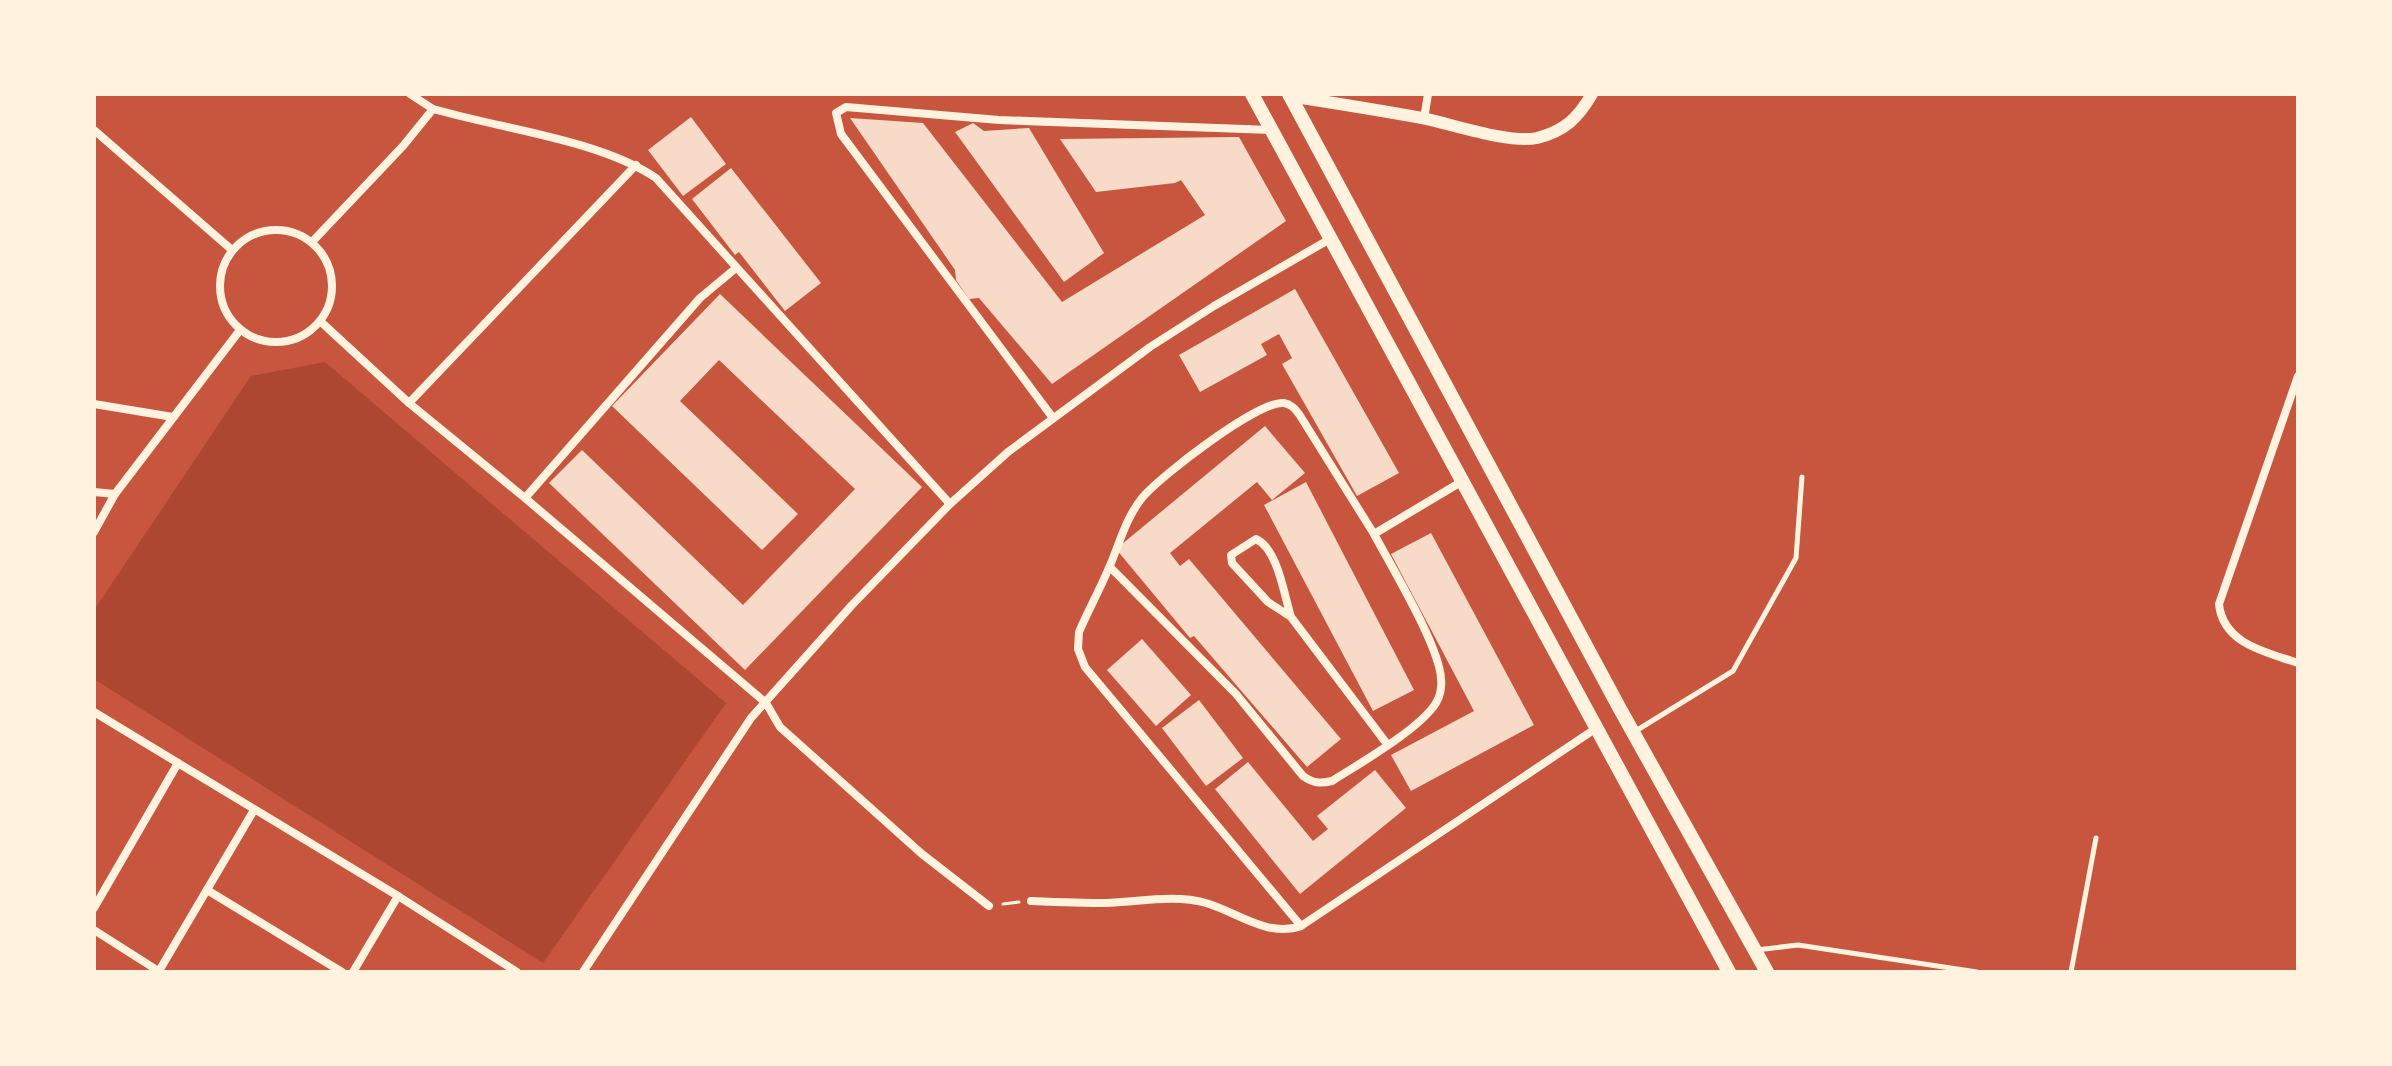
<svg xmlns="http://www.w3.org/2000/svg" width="2392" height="1066" viewBox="0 0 2392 1066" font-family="'Zilla Slab',serif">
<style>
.green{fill:#ae4732}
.building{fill:#f7dbc8}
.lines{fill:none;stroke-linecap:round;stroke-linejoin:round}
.path{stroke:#fff3e0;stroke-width:3}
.service{stroke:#fff3e0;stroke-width:5}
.minor{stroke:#fff3e0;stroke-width:8}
.tertiary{stroke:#fff3e0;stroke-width:12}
.secondary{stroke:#fff3e0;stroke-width:14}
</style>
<rect width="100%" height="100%" fill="#c8553d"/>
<polygon class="green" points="325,362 726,703 543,963 94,679 94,610 251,376"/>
<g class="building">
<polygon points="691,117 726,164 683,196 648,150"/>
<polygon points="850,118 923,123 1062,302 1205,215 1181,180 1175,183 1096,192 1060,139 1239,137 1286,221 1052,384 979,298 969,299 956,280 955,270"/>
<polygon points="973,123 984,131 1029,128 1104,253 1064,282 955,132"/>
<polygon points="731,168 821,283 785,311 739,252 735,255 692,199"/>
<polygon points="1295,289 1399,473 1357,496 1282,364 1292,358 1279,334 1261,344 1267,355 1200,392 1179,355"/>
<polygon points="720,294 922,487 745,670 549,483 582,450 743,605 855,489 719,360 680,401 798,514 762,550 612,406"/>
<polygon points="1265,426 1305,473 1272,500 1257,482 1170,553 1180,566 1189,559 1341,739 1307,767 1194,636 1190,638 1116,549"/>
<polygon points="1306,482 1414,690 1373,711 1264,505"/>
<polygon points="1431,533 1534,725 1411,791 1391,755 1474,711 1391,554"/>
<polygon points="1142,639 1191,695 1156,726 1107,670"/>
<polygon points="1199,700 1243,758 1206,786 1162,728"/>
<polygon points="1248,762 1313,841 1328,829 1317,816 1375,770 1406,808 1300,894 1215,789"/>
</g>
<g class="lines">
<polyline class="path" points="1003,904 1019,902"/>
<g class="service">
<polyline points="1634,732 1733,671 1796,558 1802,477"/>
<polyline points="1756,950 1798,945 1977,972"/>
<polyline points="2071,972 2096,838"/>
</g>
<g class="minor">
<path d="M410,94L433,109L456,115C518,131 604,143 656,178L950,504"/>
<polyline points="1424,119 1428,94"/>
<polyline points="94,130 232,250"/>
<circle cx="276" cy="286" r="56"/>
<polyline points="312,242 403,146 433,109"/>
<polyline points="320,321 409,403 525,498 700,298 736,268"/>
<path d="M2298,376L2219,604C2223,644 2266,652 2298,663"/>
<polyline points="409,403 636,165"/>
<polyline points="94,404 173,417"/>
<polyline points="1053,418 841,134 836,113 846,107 999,120 1271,130"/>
<polyline points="94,492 115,494 94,532"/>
<polyline points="115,494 240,330"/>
<polyline points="525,498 766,703 780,727 922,854 989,906"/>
<path d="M1374,534L1299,414C1295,409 1291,404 1284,403C1259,400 1160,476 1142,498C1125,519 1119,546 1108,570C1099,591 1088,611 1079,632L1078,649L1085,667L1301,926L1595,729"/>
<path d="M1110,567L1236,694L1303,776C1313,783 1320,784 1332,781C1359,764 1420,729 1436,703C1440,697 1442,687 1441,679C1440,647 1391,566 1374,534L1461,482"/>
<path d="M1291,617C1284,595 1278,549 1256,539L1231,555L1232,563L1268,602L1291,617L1387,744"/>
<polyline points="94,712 178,763"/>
<polyline points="207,890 342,972"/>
<path d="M1031,901C1056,902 1081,903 1106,903C1138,902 1175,894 1206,903C1237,912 1268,938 1301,926"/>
<polyline points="94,908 178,763 398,896 517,972"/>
<polyline points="94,930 160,972"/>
<polyline points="159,971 254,810"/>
<polyline points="353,972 398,896"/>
<polyline points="583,972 751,718 852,605 950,504 1008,452 1150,347 1214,306 1330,239"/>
</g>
<path class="tertiary" d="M1289,96C1334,103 1378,110 1422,118C1452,124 1509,144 1537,138C1565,131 1578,118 1592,94"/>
<g class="secondary">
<polyline points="1252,94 1729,972"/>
<polyline points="1289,94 1620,709 1767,972"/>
</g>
</g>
<rect width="2392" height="1066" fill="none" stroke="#fff3e0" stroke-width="192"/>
</svg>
